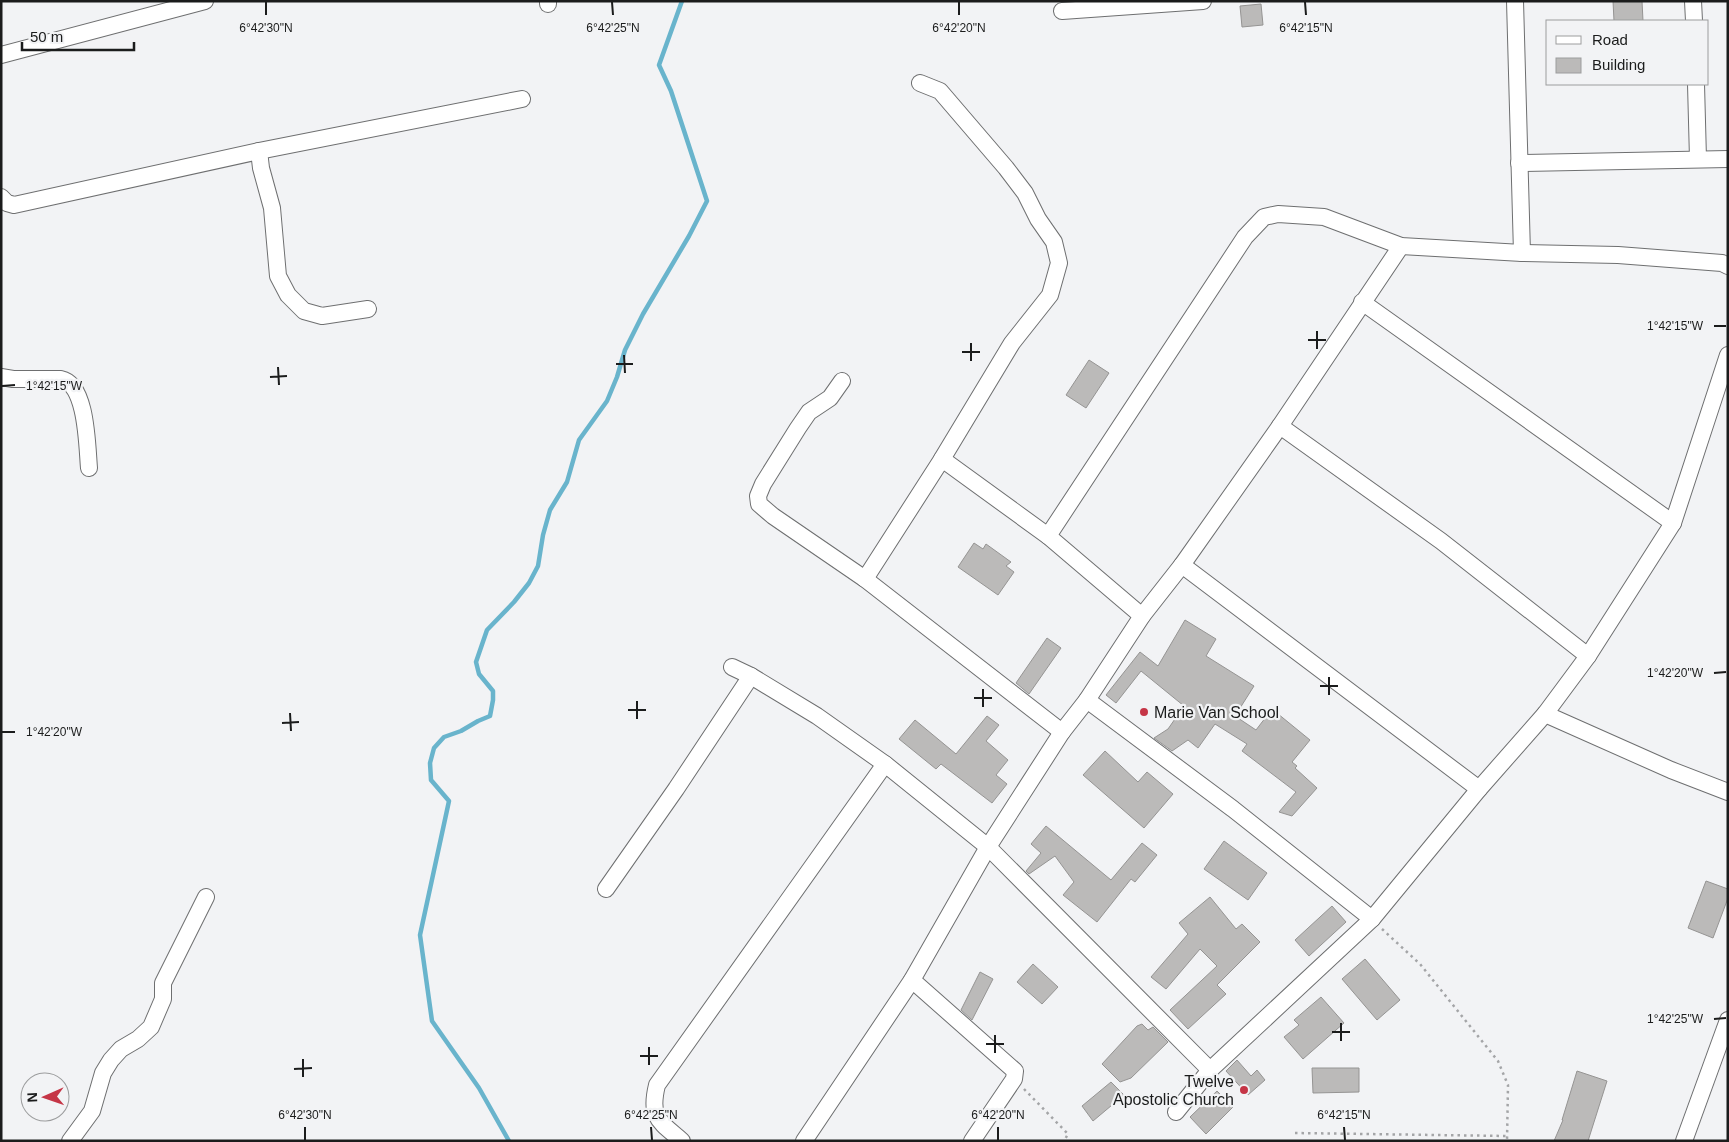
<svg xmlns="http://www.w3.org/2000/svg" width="1729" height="1142" viewBox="0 0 1729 1142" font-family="Arial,sans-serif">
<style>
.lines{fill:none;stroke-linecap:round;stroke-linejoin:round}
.stream{stroke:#69b4cc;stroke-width:4.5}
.building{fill:#bbbab9;stroke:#959493}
.minor-casing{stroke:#6e6f70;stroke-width:18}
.path{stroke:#a4a5a7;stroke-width:2.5;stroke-dasharray:2.5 4;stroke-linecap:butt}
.minor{stroke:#fff;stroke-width:16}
.ticks{fill:none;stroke:#1b1c1c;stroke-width:2}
.poi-dot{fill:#c53546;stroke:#f2f3f5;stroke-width:2}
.labels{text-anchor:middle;stroke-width:4.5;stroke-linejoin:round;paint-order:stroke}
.poi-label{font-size:16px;fill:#1b1c1c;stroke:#f2f3f5;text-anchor:start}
.ticks-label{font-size:12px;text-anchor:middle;fill:#1b1c1c;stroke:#f2f3f5;stroke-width:4.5;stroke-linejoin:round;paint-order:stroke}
</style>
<rect width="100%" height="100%" fill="#f2f3f5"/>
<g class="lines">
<polyline class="stream" points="509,1141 479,1088 432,1021 420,935 449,801 431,780 430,763 434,748 444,737 461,731 478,721 490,716 493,700 493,691 479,674 476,662 487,630 514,602 529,583 538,566 543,535 550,510 567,482 579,440 607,401 617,377 625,350 643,314 689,236 707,201 671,91 659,65 682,1"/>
</g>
<g class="building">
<polygon points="1613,1 1642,1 1643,21 1614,21"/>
<polygon points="1261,4 1263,25 1242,27 1240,6"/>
<polygon points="1089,360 1109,373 1086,408 1066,395"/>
<polygon points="974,543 983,549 986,544 1011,562 1006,566 1014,572 998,595 958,567"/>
<polygon points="1185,620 1216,639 1206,656 1254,686 1235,716 1256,730 1272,709 1310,740 1292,762 1297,766 1295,768 1317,788 1292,816 1279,812 1296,792 1242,751 1247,744 1215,724 1198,748 1188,740 1172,751 1154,738 1168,729 1184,706 1141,671 1116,703 1106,695 1140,652 1158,666"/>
<polygon points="1047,638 1061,648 1029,694 1016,683"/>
<polygon points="987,716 999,725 986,741 1008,760 996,775 1007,784 992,803 941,764 936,769 899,739 915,720 956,754"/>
<polygon points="1105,751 1138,782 1147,772 1173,794 1144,828 1083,775"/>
<polygon points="1046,826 1111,880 1142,843 1157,855 1135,882 1131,879 1097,922 1063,895 1074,882 1055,856 1029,874 1026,871 1041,853 1031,844"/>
<polygon points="1224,841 1267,873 1248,900 1204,869"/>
<polygon points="1706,881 1728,889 1728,898 1713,938 1688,928"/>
<polygon points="1210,897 1236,929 1242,924 1260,942 1217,985 1226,994 1188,1029 1170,1010 1217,966 1200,949 1166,989 1151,977 1188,934 1179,923"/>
<polygon points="1332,906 1346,922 1309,956 1295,940"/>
<polygon points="1365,959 1400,1000 1377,1020 1342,979"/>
<polygon points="1033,964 1058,987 1042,1004 1017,982"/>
<polygon points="980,972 993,979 972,1020 961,1010"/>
<polygon points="1321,997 1344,1023 1303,1059 1284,1037 1299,1025 1294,1020"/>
<polygon points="1142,1024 1148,1030 1153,1027 1168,1042 1131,1078 1120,1082 1102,1064 1137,1026"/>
<polygon points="1237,1060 1251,1076 1257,1070 1265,1080 1248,1095 1226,1071"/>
<polygon points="1312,1068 1359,1068 1359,1092 1313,1093"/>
<polygon points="1577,1071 1607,1081 1588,1141 1554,1141 1563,1120 1562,1120"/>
<polygon points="1111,1082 1124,1095 1093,1121 1082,1106"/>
<polygon points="1217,1091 1233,1107 1206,1134 1190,1117"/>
</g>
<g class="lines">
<g class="minor-casing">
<g id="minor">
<polyline points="548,1 548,4"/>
<polyline points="1515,1 1522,253"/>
<polyline points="1693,1 1694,21"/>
<polyline points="1062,11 1203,1"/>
<polyline points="1,55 205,1"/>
<polyline points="1696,84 1698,159"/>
<polyline points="259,151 261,168 272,208 278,276 288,295 304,311 322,316 368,309"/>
<polyline points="1519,163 1728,159"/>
<polyline points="1,197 7,203 14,205 259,151 522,99"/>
<polyline points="1362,302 1673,523"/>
<path d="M1,377L13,379H61C87,384 87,446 89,468"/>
<polyline points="842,381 830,398 809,412 798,428 763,484 758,496 759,504 773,516 865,579 1062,732"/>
<polyline points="1280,426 1441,541 1588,656"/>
<polyline points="942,459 1048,536 1142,616"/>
<polyline points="1048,536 1245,237 1264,217 1278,214 1324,217 1401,246 1522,253 1618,255 1722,263 1728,266"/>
<polyline points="1182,565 1479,789"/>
<polyline points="865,579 942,459 1012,343 1050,295 1059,263 1054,242 1038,219 1025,193 1006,168 940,91 920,83"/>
<polyline points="732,667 751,676 817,716 885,764 988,847 1210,1070"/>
<polyline points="1087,700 1233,809 1372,919"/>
<polyline points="1545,714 1671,770 1728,792"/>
<polyline points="606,889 676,789 751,676"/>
<polyline points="912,980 1015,1071 1014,1079 972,1141"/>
<polyline points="1176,1112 1210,1070 1372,919 1479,789 1545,714 1588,656 1673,523 1728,355"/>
<polyline points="70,1141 92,1111 103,1073 111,1060 121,1049 138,1039 151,1027 163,999 163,983 206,897"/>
<path d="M682,1141C659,1121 649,1118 657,1085L885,764"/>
<polyline points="804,1141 912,980 988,847 1062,732 1087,700 1142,616 1182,565 1280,426 1401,246"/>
<polyline points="1684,1141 1728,1020"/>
</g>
</g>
<g class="path">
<polyline points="1382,929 1420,964 1498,1061 1508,1085 1507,1141"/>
<polyline points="1024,1089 1068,1134 1064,1141"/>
<polyline points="1295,1133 1506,1136"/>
</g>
<use href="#minor" class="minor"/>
</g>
<path class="ticks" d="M266,2V15M612,2L613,15M959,2V15M1305,2L1306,15M1714,326H1726M1317,331V349M1308,340H1326M971,343V361M962,352H980M624,355L625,373M616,364H633M278,367L279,385M270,377L287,376M2,386L15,385M1714,673L1726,672M1329,677V695M1320,686H1338M983,689V707M974,698H992M637,701V719M628,710H646M290,713L291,731M282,723L299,722M2,732H15M1714,1019L1726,1018M1341,1023V1041M1332,1032H1350M995,1035V1053M986,1044H1004M649,1047V1065M640,1056H658M303,1059V1077M294,1069L312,1068M305,1127V1140M651,1127L652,1140M998,1127V1140M1344,1127L1345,1140"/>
<g class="poi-dot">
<circle cx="1144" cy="712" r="5"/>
<circle cx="1244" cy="1090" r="5"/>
</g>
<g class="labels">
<g class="poi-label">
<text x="1154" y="718">Marie Van School</text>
<text x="1234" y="1087" text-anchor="end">Twelve<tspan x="1234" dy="18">Apostolic Church</tspan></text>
</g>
</g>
<g class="ticks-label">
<text x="266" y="32">6°42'30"N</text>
<text x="613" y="32">6°42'25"N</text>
<text x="959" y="32">6°42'20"N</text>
<text x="1306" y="32">6°42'15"N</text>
<text x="1675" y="330">1°42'15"W</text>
<text x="54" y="390">1°42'15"W</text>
<text x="1675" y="677">1°42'20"W</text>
<text x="54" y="736">1°42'20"W</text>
<text x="1675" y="1023">1°42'25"W</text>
<text x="305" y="1119">6°42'30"N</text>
<text x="651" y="1119">6°42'25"N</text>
<text x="998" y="1119">6°42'20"N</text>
<text x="1344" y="1119">6°42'15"N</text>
</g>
<rect width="1729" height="1142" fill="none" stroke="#1b1c1c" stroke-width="5"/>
<rect x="1546" y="20" width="162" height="65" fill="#f2f3f5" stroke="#9c9d9e"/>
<rect x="1556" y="36" width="25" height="8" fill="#ffffff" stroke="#9c9d9e"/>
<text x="1592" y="45" font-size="15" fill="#1b1c1c">Road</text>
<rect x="1556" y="58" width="25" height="15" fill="#bbbab9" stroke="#9c9d9e"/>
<text x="1592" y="70" font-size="15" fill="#1b1c1c">Building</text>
<g transform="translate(45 1097) rotate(268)"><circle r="24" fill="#f2f3f5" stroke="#9c9d9e"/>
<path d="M0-4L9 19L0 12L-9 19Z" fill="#c53546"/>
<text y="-8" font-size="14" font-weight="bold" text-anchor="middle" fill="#1b1c1c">N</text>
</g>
<path d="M22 42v8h112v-8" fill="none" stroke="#1b1c1c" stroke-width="2.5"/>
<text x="30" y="42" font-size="15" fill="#1b1c1c" stroke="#f2f3f5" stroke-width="4" paint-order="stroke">50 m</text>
</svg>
